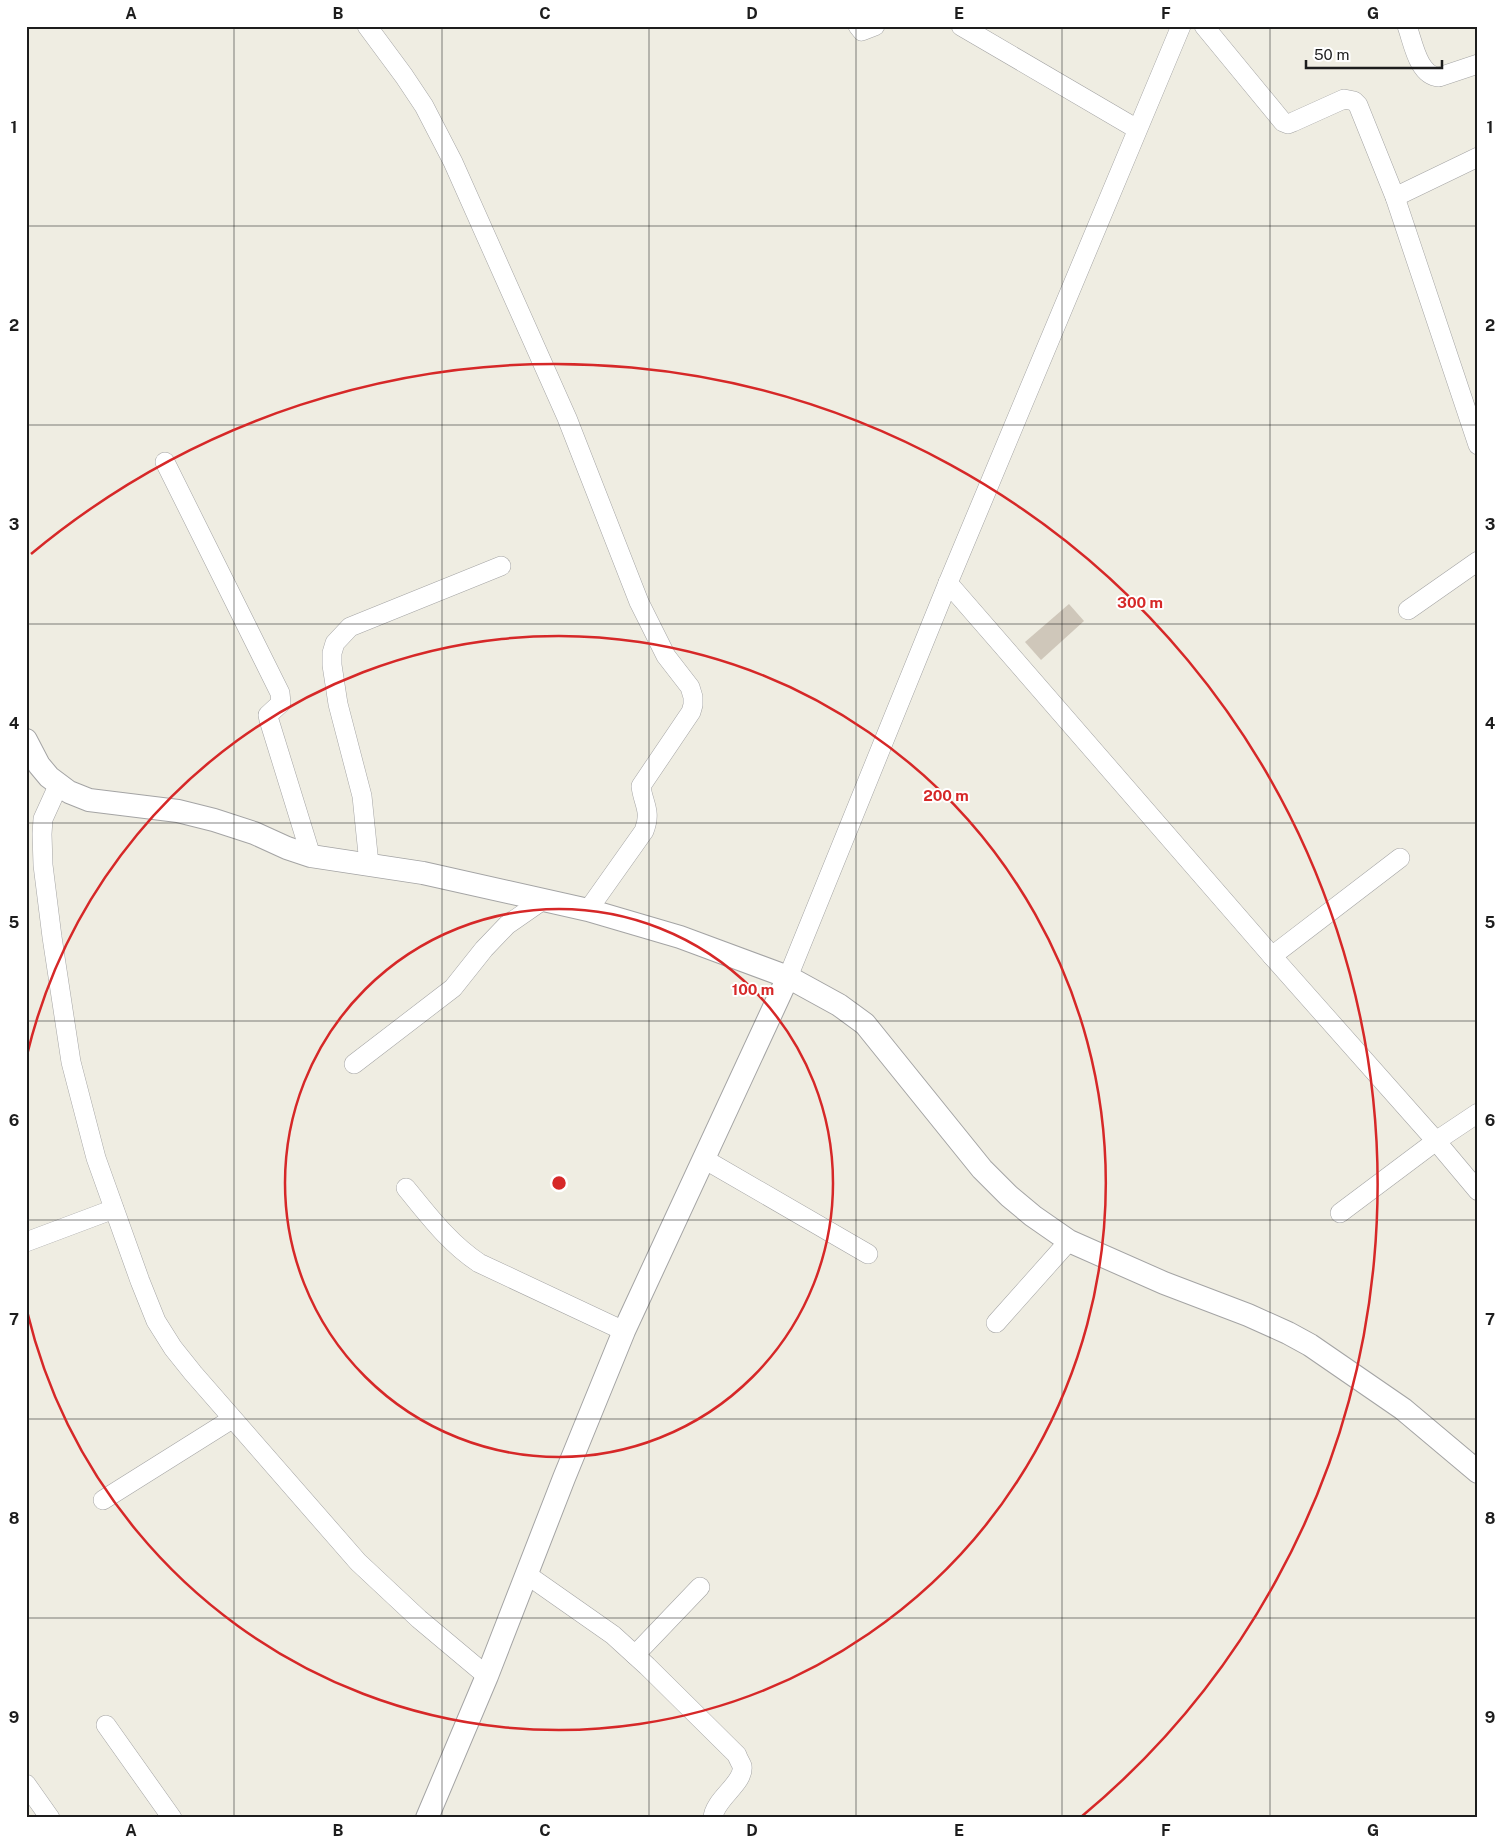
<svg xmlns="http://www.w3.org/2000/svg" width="1504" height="1844" viewBox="0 0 1504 1844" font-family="'Public Sans',sans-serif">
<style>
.building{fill:#cfc7ba}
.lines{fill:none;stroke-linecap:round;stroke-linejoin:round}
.minor-casing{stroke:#a4a4a4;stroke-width:20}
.tertiary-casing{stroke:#a4a4a4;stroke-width:24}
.minor{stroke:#fff;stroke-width:19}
.tertiary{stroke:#fff;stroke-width:22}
.grid{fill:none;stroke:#1d1d1d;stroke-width:1;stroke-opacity:0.55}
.ring{fill:none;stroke:#d62828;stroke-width:2.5}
.centre{fill:#d62828;stroke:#fff;stroke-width:2.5}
.ring-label{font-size:15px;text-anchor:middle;font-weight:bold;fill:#d62828;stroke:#fff;stroke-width:4;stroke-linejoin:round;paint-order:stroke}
.neatline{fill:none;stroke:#1d1d1d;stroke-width:2}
.grid-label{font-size:16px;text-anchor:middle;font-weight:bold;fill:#1d1d1d}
</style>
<rect width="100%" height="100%" fill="#efede2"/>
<polygon class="building" points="1069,604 1084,621 1041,660 1025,642"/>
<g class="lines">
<g class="minor-casing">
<g id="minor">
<path d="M367,26L404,76L424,106L453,162L567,418L639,602L666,656L690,687L693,697V705L691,712L641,786C643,804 652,811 644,831L588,910"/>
<polyline points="858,26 862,31 875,26"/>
<polyline points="961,26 1137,129"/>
<polyline points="1204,26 1283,122 1288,124 1293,122 1344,99 1354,101 1358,105 1395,197 1478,445"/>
<path d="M1407,26C1413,42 1418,76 1439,77L1478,64"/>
<polyline points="1395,197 1478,157"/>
<polyline points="165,462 280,693 281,703 268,715 269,720 311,856"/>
<polyline points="948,583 1272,956 1436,1141 1478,1191"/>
<polyline points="1408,610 1478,561"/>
<polyline points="58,786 43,819 42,834 43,865 52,937 71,1062 96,1158 140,1281 156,1321 173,1348 193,1373 358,1562 419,1619 487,1676"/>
<polyline points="369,864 362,796 338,704 332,665 332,653 335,643 350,627 501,566"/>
<polyline points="1272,956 1400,858"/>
<polyline points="788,977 948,583 1181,26"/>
<polyline points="354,1064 453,988 484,949 507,925 543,900"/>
<polyline points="704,1159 868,1254"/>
<path d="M406,1188C429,1216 449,1243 479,1263L624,1331"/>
<polyline points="1340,1213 1436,1141 1478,1113"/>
<polyline points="26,1242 114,1209"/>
<polyline points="996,1323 1069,1241"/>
<polyline points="103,1500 232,1419"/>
<path d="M526,1574L613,1635L647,1666L737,1755C738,1759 741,1763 742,1766C745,1783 714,1799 713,1818"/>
<polyline points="635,1655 700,1587"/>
<polyline points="106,1725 172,1818"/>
<polyline points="26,1784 50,1818"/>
</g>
</g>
<g class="tertiary-casing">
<g id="tertiary">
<polyline points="26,740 39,765 49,777 69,792 89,800 178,811 214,820 254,833 287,848 311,856 423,873 588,910 680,937 788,977 839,1005 865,1024 982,1169 1009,1196 1033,1216 1069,1241 1164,1283 1248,1315 1288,1333 1310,1345 1403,1409 1478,1472"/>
<polyline points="427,1818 487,1676 564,1478 624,1331 788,977"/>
</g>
</g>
<use href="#minor" class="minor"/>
<use href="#tertiary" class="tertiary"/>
</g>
<path class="grid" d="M234,26V1818M442,26V1818M649,26V1818M856,26V1818M1062,26V1818M1270,26V1818M26,226H1478M26,425H1478M26,624H1478M26,823H1478M26,1021H1478M26,1220H1478M26,1419H1478M26,1618H1478"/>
<g class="ring">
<circle cx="559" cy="1183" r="274"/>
<path d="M27 1055A547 547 0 1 1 27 1311"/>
<path d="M31 554A821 821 0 1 1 1081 1817"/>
</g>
<circle cx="559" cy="1183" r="8" class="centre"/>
<g class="ring-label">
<text x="1140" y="608">300 m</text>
<text x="946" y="801">200 m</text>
<text x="753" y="995">100 m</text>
</g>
<rect width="1504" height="1844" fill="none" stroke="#ffffff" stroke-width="55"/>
<path d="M1306 60v8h136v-8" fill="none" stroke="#1d1d1d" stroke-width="2.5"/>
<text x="1314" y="60" font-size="15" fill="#1d1d1d" stroke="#ffffff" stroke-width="4" paint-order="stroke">50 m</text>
<rect x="28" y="28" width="1448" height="1788" class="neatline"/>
<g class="grid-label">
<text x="131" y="19">A</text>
<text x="338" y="19">B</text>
<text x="545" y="19">C</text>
<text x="752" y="19">D</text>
<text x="959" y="19">E</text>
<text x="1166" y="19">F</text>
<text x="1373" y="19">G</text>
<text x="14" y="133">1</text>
<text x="1490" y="133">1</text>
<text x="14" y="331">2</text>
<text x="1490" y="331">2</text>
<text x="14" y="530">3</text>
<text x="1490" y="530">3</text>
<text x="14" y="729">4</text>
<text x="1490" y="729">4</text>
<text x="14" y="928">5</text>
<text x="1490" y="928">5</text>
<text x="14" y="1126">6</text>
<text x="1490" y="1126">6</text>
<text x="14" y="1325">7</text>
<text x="1490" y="1325">7</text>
<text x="14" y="1524">8</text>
<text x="1490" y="1524">8</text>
<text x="14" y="1723">9</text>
<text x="1490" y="1723">9</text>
<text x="131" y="1836">A</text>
<text x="338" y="1836">B</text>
<text x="545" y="1836">C</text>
<text x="752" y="1836">D</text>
<text x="959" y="1836">E</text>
<text x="1166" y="1836">F</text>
<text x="1373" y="1836">G</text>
</g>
</svg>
